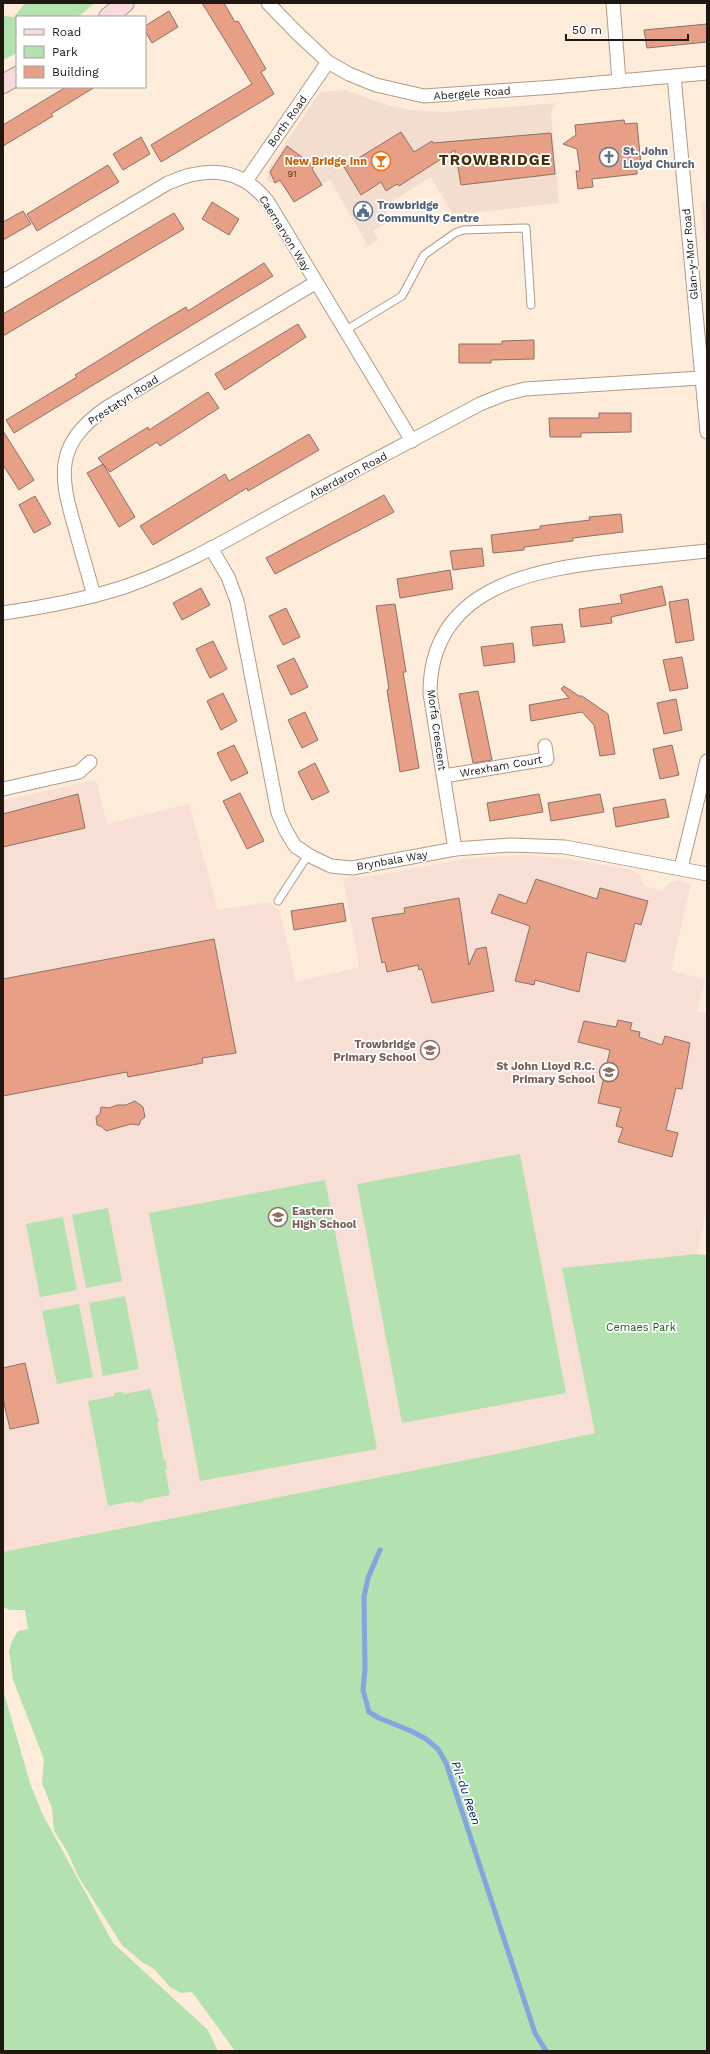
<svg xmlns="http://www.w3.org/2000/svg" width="710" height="2054" viewBox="0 0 710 2054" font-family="'Work Sans',sans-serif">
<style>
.commercial{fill:#f2ddcf}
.education{fill:#f8dfd6}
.green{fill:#b3e1af}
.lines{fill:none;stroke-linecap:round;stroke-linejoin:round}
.stream{stroke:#83a5e0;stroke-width:5}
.building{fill:#e79f85;stroke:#8c7167}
.lane-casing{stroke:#b09b87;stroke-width:9}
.street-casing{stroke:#b09b87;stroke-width:15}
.secondary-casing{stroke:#b09b87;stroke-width:20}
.lane{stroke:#fff;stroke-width:7}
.street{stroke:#fff;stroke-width:13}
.secondary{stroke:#f6dadc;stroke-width:18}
.labels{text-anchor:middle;stroke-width:3.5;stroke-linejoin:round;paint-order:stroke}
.number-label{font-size:9px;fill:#51392d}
.street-label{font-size:11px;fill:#1f1710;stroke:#fff}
.worship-label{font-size:11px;font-weight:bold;fill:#5b616d;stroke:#fff;text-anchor:start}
.food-label{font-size:11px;font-weight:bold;fill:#c56008;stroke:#fff;text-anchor:end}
.service-label{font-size:11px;font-weight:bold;fill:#4e5e75;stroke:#fff;text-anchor:start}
.education-label{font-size:11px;font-weight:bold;fill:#785e54;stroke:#fff;text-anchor:end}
.park-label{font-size:11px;fill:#185e17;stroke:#fff}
.water-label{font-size:12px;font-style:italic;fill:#002567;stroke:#fff}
.district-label{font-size:15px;font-weight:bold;letter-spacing:1px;fill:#432d07;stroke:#fff}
</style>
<rect width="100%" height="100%" fill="#feecdb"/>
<polygon class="commercial" points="346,90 387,105 411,110 445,112 557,103 553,107 551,113 559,203 461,214 452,213 431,177 383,207 391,220 373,231 378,239 368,246 330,180 294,202 282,185 268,182 267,179 270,166 320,92"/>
<g class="education">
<polygon points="707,201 707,268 701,202"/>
<polygon points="96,780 107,824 189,804 218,910 269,902 280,911 296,982 359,967 343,878 379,875 468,858 525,855 562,858 629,869 640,875 644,886 663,891 668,884 678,880 691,884 671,970 705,980 697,1011 707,1014 707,1210 697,1254 563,1269 595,1433 511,1451 3,1552 3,800"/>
</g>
<g class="green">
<polygon points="25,3 95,3 78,17 17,17 17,53 3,60 3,16 14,17"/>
<polygon points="520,1154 566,1393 402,1423 357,1184"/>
<polygon points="325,1180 377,1449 200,1481 149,1213"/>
<polygon points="108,1208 122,1281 86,1288 72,1215"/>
<polygon points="63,1217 77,1290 40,1297 26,1224"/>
<polygon points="697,1254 707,1255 707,2051 235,2051 192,1992 181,1993 170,1987 154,1969 142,1962 122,1945 78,1876 67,1851 54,1831 52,1808 42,1783 44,1759 13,1680 9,1651 12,1641 18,1631 28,1629 25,1610 10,1610 3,1607 3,1552 511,1451 595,1433 562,1268"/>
<polygon points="125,1296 139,1369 103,1376 89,1303"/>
<polygon points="79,1304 93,1377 57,1384 42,1311"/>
<polygon points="150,1389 159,1422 157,1423 164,1461 166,1460 167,1469 165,1469 170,1495 143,1500 143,1502 135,1503 134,1501 108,1506 88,1401 114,1396 114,1393 123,1392 124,1394"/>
<polygon points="3,1690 31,1786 43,1815 113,1943 208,2030 218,2051 3,2051"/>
</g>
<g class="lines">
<polyline class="stream" points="380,1550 368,1578 364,1597 365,1669 363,1690 369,1712 379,1718 411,1731 426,1739 438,1749 446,1763 535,2033 546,2051"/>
</g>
<g class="building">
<polygon points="202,3 224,3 235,22 238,21 266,69 261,72 274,94 161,162 151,145 252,84"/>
<polygon points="169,11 178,27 152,43 145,31 145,26"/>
<polygon points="707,24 707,42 647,48 644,30"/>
<polygon points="66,87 95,87 51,114 53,116 3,146 3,125"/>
<polygon points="624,120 625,124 637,123 641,165 637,165 637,174 592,179 593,187 578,189 576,171 580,171 577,149 563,144 576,135 575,125"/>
<polygon points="401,132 414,152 432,141 433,143 551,133 555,174 461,185 455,150 399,186 397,184 386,191 381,182 361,195 344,167"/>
<polygon points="141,137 150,154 123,170 113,154"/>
<polygon points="287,146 314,166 312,169 322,185 294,202 280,180 275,183 270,172"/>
<polygon points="108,165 119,182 37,231 27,214"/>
<polygon points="212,202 239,219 229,235 202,219"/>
<polygon points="23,211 31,224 3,240 3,222"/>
<polygon points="174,213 184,229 3,336 3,314"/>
<polygon points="264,263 273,276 14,433 6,420 77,377 75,375 159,323 186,307 188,311"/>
<polygon points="298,324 306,337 225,390 215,374"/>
<polygon points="534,340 534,359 491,360 491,363 459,363 459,344 502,344 502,341"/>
<polygon points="208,392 219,408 160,446 157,442 110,472 103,464 135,517 119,527 87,473 103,464 98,458 148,427 149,430"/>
<polygon points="599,413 631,413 631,432 581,433 581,437 550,437 549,418 599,418"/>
<polygon points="3,431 34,480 19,490 3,465"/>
<polygon points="309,434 319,450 248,491 247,488 153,545 140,526 225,474 229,481"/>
<polygon points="384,495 394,512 275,574 266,558"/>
<polygon points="35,496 51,524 34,533 19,505"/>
<polygon points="621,514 623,532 573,538 573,541 524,547 524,550 493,553 491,535 540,529 540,526 590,520 589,517"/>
<polygon points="482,548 484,566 453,570 450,551"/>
<polygon points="450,570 453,589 400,598 397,579"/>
<polygon points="662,586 666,605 611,617 612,623 581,627 579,609 622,603 620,595"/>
<polygon points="201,588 210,605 182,620 173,603"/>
<polygon points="688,599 694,640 676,643 669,602"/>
<polygon points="395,604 406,672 403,672 419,768 400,772 387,690 389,689 376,606"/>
<polygon points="286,608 300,637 283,645 269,616"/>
<polygon points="562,624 565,642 533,646 531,627"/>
<polygon points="213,641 227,669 210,678 196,649"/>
<polygon points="513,643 515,662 484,666 481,647"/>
<polygon points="682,657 688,688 670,691 663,660"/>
<polygon points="294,658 308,687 291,695 277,666"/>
<polygon points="564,686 579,696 582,696 608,714 615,754 600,756 594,725 582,712 531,721 529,705 569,698 561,689"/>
<polygon points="478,691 492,760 473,763 459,694"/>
<polygon points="223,693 237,721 221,730 207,701"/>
<polygon points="676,699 682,730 664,734 657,703"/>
<polygon points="305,712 318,740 302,748 288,720"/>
<polygon points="234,745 248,773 231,781 217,753"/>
<polygon points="672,745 679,775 660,779 653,749"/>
<polygon points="315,763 329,792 312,800 298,772"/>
<polygon points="240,793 264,841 247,849 223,801"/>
<polygon points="78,794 85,828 3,847 3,814"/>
<polygon points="539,794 543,812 490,821 487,803"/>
<polygon points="600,794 604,812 551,821 548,803"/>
<polygon points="665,799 669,817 616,827 613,808"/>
<polygon points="536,879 597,899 600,888 648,901 641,925 635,923 625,962 587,952 579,992 535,980 534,985 515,981 530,926 491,913 499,894 526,904"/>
<polygon points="459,898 469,965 476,949 486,947 494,991 432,1003 422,969 419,970 418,965 387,972 385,962 382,963 372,918 405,913 404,908"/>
<polygon points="343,903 346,921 294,930 291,911"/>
<polygon points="214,939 236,1053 202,1058 203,1063 128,1077 127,1072 3,1096 3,979"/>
<polygon points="618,1020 632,1023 630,1030 640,1032 639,1037 662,1045 665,1036 690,1043 682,1089 676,1088 666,1130 678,1133 672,1157 618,1142 623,1128 616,1126 621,1108 598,1103 610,1050 578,1042 584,1021 616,1027"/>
<polygon points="135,1101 143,1107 145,1117 141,1120 139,1125 131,1124 106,1131 102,1127 97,1125 96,1117 100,1114 101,1107 109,1108 117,1105 126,1105"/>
<polygon points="25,1363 39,1423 10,1429 3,1399 3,1368"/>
</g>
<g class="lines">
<g class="lane-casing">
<g id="lane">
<polyline points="346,330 402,296 424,255 455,233 463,230 526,228 531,305"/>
<polyline points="278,901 308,855"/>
</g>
</g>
<g class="street-casing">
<g id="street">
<polyline points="268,3 296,32 328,62 349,74 376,85 424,96 554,87 707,73"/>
<polyline points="613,3 619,81"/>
<polyline points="674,76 707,432"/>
<polyline points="246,181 328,62"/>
<path d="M3,281L168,183C206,166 241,167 268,202L412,441"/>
<polyline points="211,548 228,577 237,601 278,813 286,831 295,846 310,856 331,866 352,868 455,849 511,845 565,847 707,874"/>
<path d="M94,596C88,573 81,551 75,528C59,474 55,444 106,408L315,283"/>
<path d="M3,613C44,607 84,600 124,587C180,568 232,537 283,509C349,473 415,439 480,404L505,394L525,389L701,378"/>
<polyline points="444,776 547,759 545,746"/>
<polyline points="3,789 79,772 90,762"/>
<path d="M455,849L430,693C430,586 535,569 619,560C648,557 678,554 707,551"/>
<polyline points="681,868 707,761"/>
</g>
</g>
<g class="secondary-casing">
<g id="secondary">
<polyline points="108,17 125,3"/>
<polyline points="3,84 17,76"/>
</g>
</g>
<use href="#lane" class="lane"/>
<use href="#street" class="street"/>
<use href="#secondary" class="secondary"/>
</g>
<defs>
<g id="church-ring" transform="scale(1)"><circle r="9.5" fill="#fff" stroke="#6b7280" stroke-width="1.5"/><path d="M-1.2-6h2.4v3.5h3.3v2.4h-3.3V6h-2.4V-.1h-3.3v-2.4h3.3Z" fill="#6b7280"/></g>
<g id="bar-ring" transform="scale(1)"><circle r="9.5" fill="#fff" stroke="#e8710a" stroke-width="1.5"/><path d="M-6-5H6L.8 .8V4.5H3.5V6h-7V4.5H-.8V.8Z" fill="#e8710a"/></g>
<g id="civic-ring" transform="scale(1)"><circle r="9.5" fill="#fff" stroke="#5c6f8a" stroke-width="1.5"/><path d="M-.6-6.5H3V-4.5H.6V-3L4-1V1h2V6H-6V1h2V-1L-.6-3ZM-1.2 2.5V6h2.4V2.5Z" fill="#5c6f8a"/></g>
<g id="school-ring" transform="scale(1)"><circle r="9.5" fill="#fff" stroke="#8d6e63" stroke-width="1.5"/><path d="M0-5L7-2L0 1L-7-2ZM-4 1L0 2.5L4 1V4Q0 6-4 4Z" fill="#8d6e63"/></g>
</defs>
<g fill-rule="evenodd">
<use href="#church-ring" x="609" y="157"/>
<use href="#bar-ring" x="381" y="161"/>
<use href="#civic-ring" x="363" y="211"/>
<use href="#school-ring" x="430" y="1050"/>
<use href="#school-ring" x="609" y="1072"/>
<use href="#school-ring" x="278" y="1217"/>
</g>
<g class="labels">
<g class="number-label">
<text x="292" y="177">91</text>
</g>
<g class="street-label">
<text transform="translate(472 93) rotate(-4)" y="4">Abergele Road</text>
<text transform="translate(287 121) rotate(-55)" y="4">Borth Road</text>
<text transform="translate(285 233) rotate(58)" y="4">Caernarvon Way</text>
<text transform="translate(690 254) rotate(-95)" y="4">Glan-y-Mor Road</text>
<text transform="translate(123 400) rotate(-33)" y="4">Prestatyn Road</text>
<text transform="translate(348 475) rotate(-28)" y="4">Aberdaron Road</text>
<text transform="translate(437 730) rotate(82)" y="4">Morfa Crescent</text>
<text transform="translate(501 766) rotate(-10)" y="4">Wrexham Court</text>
<text transform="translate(392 860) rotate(-10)" y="4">Brynbala Way</text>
</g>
<g class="worship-label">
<text x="623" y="155">St. John<tspan x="623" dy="13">Lloyd Church</tspan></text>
</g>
<g class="food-label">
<text x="367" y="165">New Bridge Inn</text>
</g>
<g class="service-label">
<text x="377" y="209">Trowbridge<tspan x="377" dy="13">Community Centre</tspan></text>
</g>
<g class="education-label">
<text x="416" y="1048">Trowbridge<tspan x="416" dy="13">Primary School</tspan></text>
<text x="595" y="1070">St John Lloyd R.C.<tspan x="595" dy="13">Primary School</tspan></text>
<text x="292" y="1215" text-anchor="start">Eastern<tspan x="292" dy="13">High School</tspan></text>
</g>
<g class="park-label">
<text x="641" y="1331">Cemaes Park</text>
</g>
<g class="water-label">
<text transform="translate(466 1793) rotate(71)" y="4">Pil-du Reen</text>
</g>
<g class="district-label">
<text x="495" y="165">TROWBRIDGE</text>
</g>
</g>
<rect width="710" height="2054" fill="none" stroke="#1f1710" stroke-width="8"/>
<rect x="16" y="16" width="130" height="72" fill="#ffffff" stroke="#a5a29f"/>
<rect x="24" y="29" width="20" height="6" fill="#f6dadc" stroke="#a5a29f"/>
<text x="52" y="36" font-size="12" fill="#1f1710">Road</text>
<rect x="24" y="46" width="20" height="12" fill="#b3e1af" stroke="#a5a29f"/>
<text x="52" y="56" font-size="12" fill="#1f1710">Park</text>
<rect x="24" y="66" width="20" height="12" fill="#e79f85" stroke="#a5a29f"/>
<text x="52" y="76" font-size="12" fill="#1f1710">Building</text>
<path d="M566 34v6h122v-6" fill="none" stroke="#1f1710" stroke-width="2"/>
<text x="572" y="34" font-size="12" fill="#1f1710" stroke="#ffffff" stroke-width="3" paint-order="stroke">50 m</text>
</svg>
